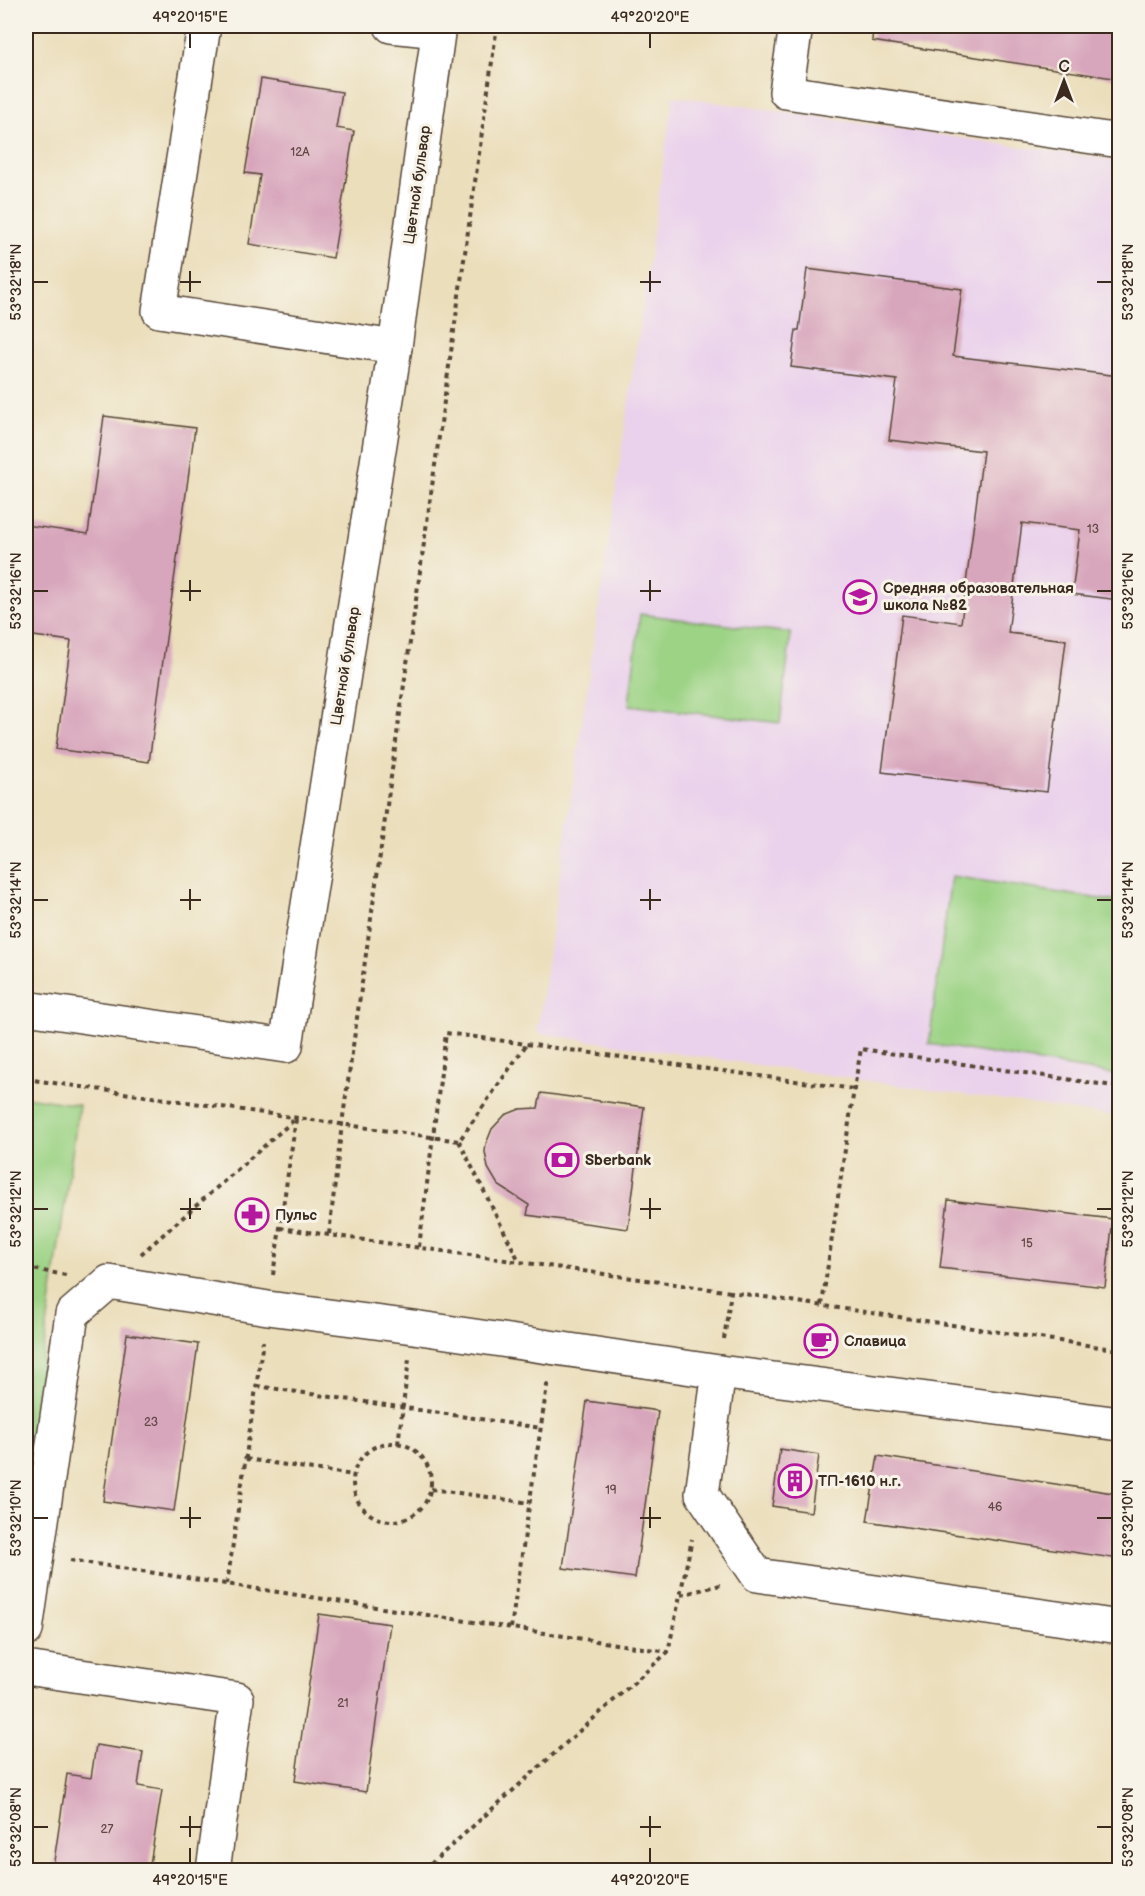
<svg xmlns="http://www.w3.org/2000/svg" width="1145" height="1896" viewBox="0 0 1145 1896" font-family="'Balsamiq Sans',sans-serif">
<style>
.built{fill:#ead1ec}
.green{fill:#9cd385;stroke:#6c7e52;stroke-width:1.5}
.building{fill:#d8a6bc}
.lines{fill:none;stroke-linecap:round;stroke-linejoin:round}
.minor-casing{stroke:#554536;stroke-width:36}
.path{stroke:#554536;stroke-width:4;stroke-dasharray:4.5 4.5;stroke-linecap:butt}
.minor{stroke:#fff;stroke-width:33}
.ticks{fill:none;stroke:#3b2a1e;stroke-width:2}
.labels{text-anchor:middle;stroke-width:6;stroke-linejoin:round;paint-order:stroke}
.number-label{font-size:12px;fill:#624946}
.street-label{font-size:15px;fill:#3b2a1e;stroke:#f7f3e8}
.poi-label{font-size:15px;font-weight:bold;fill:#3b2a1e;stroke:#f7f3e8;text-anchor:start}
.neatline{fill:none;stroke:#3b2a1e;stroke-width:2}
.ticks-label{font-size:15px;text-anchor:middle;fill:#3b2a1e}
</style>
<rect width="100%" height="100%" fill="#f7f3e8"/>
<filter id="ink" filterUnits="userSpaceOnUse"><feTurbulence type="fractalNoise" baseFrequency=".0167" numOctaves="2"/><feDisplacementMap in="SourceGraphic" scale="12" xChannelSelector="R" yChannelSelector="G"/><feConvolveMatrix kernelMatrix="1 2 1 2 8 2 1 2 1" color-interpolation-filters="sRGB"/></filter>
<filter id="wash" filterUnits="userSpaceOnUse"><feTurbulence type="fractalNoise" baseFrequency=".008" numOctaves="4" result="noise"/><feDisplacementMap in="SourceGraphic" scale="24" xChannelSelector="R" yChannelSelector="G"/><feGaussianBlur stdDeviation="1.35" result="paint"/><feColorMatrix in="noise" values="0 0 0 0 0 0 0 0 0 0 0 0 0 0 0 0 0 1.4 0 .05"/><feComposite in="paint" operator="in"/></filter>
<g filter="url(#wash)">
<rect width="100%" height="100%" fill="#ebdebb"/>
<polygon class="built" points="673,96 1119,161 1119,1117 537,1033"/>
<g class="green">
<polygon points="640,614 791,633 780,723 629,705"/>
<polygon points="951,876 1119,902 1119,1075 929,1044"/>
<polygon points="26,1097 79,1105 31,1437 26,1436"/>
</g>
<g id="blocks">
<g class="building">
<polygon points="873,26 1119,26 1119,79 872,41"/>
<polygon points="261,79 342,92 336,128 354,131 333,258 249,244 260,175 245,173"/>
<polygon points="807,269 962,289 953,356 1119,376 1119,600 1072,594 1080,530 1022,523 1008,633 1066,640 1047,792 882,772 902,615 961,623 983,451 889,440 897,380 791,367 796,330 799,330"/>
<polygon points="104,416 195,428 149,762 56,749 71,641 26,635 26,525 88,534"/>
<polygon points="541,1093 644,1107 628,1229 527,1215 529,1205 498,1185 488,1168 485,1152 486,1144 492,1129 505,1115 520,1109 538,1108"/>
<polygon points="948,1200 1113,1219 1105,1287 940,1268"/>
<polygon points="127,1334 198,1344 174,1511 103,1501"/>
<polygon points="587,1401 658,1411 635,1578 563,1568"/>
<polygon points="780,1449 819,1455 811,1512 772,1506"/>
<polygon points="878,1456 1119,1494 1119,1559 867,1521"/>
<polygon points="319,1614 390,1624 366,1792 295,1781"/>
<polygon points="96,1745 143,1752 138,1786 162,1790 149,1870 70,1870 53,1868 67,1774 91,1778"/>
</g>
</g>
</g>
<g filter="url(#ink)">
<use href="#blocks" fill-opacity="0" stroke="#554536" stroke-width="1.5"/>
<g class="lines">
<g class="minor-casing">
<g id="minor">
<polyline points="204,26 159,311 395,347"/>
<polyline points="391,26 438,31"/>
<polyline points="796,26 786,92 1120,141"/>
<polyline points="26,1008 286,1046 395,347 439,26"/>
<polyline points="719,1372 702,1494 757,1575 1120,1627"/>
<polyline points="26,1630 72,1314 109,1282 268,1308 413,1327 719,1372 1120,1424"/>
<polyline points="26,1668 237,1699 213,1870"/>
</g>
</g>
<g class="path">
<polyline points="26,1079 459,1141 526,1045"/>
<polyline points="459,1141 519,1261"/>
<polyline points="280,1228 731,1292"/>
<polyline points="329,1234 342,1124 497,26"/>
<polyline points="419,1247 446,1033 854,1089"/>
<polyline points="141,1254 295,1119"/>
<polyline points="26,1268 66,1275"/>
<polyline points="273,1275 296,1119"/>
<polyline points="822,1305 854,1089 861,1049 1120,1087"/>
<polyline points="724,1339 731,1292 1120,1350"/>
<polyline points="257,1386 541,1428"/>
<circle cx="392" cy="1482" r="39"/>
<polyline points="398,1444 409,1359"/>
<polyline points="246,1459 353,1475"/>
<polyline points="431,1489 530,1503"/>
<polyline points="70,1560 668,1652"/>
<polyline points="227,1584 263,1341"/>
<polyline points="681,1595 724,1584"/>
<polyline points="511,1628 548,1379"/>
<polyline points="424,1870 668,1652 692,1539"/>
</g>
<use href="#minor" class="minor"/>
</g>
</g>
<path class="ticks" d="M190,33V48M650,33V48M190,271V292M650,271V292M33,282H48M180,282H201M640,282H661M1097,282H1112M190,580V601M650,580V601M33,591H48M180,591H201M640,591H661M1097,591H1112M190,889V910M650,889V910M33,900H48M180,900H201M640,900H661M1097,900H1112M190,1198V1219M650,1198V1219M33,1209H48M180,1209H201M640,1209H661M1097,1209H1112M190,1507V1528M650,1507V1528M33,1518H48M180,1518H201M640,1518H661M1097,1518H1112M190,1816V1837M650,1816V1837M33,1827H48M180,1827H201M640,1827H661M1097,1827H1112M190,1848V1863M650,1848V1863"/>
<defs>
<g id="school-ring" transform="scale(1.725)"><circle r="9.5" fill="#f7f3e8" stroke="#b5179e" stroke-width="1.5"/><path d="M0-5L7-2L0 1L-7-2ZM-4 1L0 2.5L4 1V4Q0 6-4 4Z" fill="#b5179e"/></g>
<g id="bank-ring" transform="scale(1.725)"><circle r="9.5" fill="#f7f3e8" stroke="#b5179e" stroke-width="1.5"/><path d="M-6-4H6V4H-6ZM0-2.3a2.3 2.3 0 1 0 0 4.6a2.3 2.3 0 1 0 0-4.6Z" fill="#b5179e"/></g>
<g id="pharmacy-ring" transform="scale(1.725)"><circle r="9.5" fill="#f7f3e8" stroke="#b5179e" stroke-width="1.5"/><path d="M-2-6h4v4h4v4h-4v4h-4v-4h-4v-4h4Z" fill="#b5179e"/></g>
<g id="cafe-ring" transform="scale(1.725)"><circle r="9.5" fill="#f7f3e8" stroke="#b5179e" stroke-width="1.5"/><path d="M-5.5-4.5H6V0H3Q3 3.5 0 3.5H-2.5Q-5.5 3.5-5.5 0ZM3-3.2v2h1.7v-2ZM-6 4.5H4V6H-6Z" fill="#b5179e"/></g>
<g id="building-ring" transform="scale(1.725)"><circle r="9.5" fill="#f7f3e8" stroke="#b5179e" stroke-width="1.5"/><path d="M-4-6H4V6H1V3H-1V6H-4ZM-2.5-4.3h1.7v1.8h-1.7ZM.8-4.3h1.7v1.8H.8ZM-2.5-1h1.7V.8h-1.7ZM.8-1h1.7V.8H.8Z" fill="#b5179e"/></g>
</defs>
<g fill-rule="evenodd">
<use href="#school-ring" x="860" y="597"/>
<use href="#bank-ring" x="562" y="1160"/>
<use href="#pharmacy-ring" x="252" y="1215"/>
<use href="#cafe-ring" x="821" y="1341"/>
<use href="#building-ring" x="795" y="1481"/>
</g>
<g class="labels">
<g class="number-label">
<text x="300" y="156">12А</text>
<text x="1093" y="533">13</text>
<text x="1027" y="1247">15</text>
<text x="151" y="1426">23</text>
<text x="611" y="1494">19</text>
<text x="995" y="1511">46</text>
<text x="343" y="1707">21</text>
<text x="107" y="1833">27</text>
</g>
<g class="street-label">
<text transform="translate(417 185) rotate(-82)" y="5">Цветной бульвар</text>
<text transform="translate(345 666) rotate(-81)" y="5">Цветной бульвар</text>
</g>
<g class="poi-label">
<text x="883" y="593">Средняя образовательная<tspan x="883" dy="17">школа №82</tspan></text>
<text x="585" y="1165">Sberbank</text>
<text x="275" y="1220">Пульс</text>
<text x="844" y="1346">Славица</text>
<text x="818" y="1486">ТП-1610 н.г.</text>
</g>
</g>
<rect width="1145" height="1896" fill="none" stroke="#f7f3e8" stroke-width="66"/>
<g transform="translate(1064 81)" stroke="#f7f3e8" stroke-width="4.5" paint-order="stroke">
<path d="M0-4.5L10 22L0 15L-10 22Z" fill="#3b2a1e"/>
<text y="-9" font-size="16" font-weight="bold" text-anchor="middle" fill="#3b2a1e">С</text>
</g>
<rect x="33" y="33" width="1079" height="1830" class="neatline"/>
<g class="ticks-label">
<text x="190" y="22">49°20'15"E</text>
<text x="650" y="22">49°20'20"E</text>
<text transform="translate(16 282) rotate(-90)" y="5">53°32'18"N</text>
<text transform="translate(1128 282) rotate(-90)" y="5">53°32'18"N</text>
<text transform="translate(16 591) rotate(-90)" y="5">53°32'16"N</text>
<text transform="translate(1128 591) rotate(-90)" y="5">53°32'16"N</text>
<text transform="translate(16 900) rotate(-90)" y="5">53°32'14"N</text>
<text transform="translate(1128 900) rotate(-90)" y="5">53°32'14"N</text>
<text transform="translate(16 1209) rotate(-90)" y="5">53°32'12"N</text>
<text transform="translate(1128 1209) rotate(-90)" y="5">53°32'12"N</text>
<text transform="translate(16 1518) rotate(-90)" y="5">53°32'10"N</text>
<text transform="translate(1128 1518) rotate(-90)" y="5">53°32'10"N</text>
<text transform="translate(16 1827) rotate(-90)" y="5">53°32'08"N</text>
<text transform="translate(1128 1827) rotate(-90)" y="5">53°32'08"N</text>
<text x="190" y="1885">49°20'15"E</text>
<text x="650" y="1885">49°20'20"E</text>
</g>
</svg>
